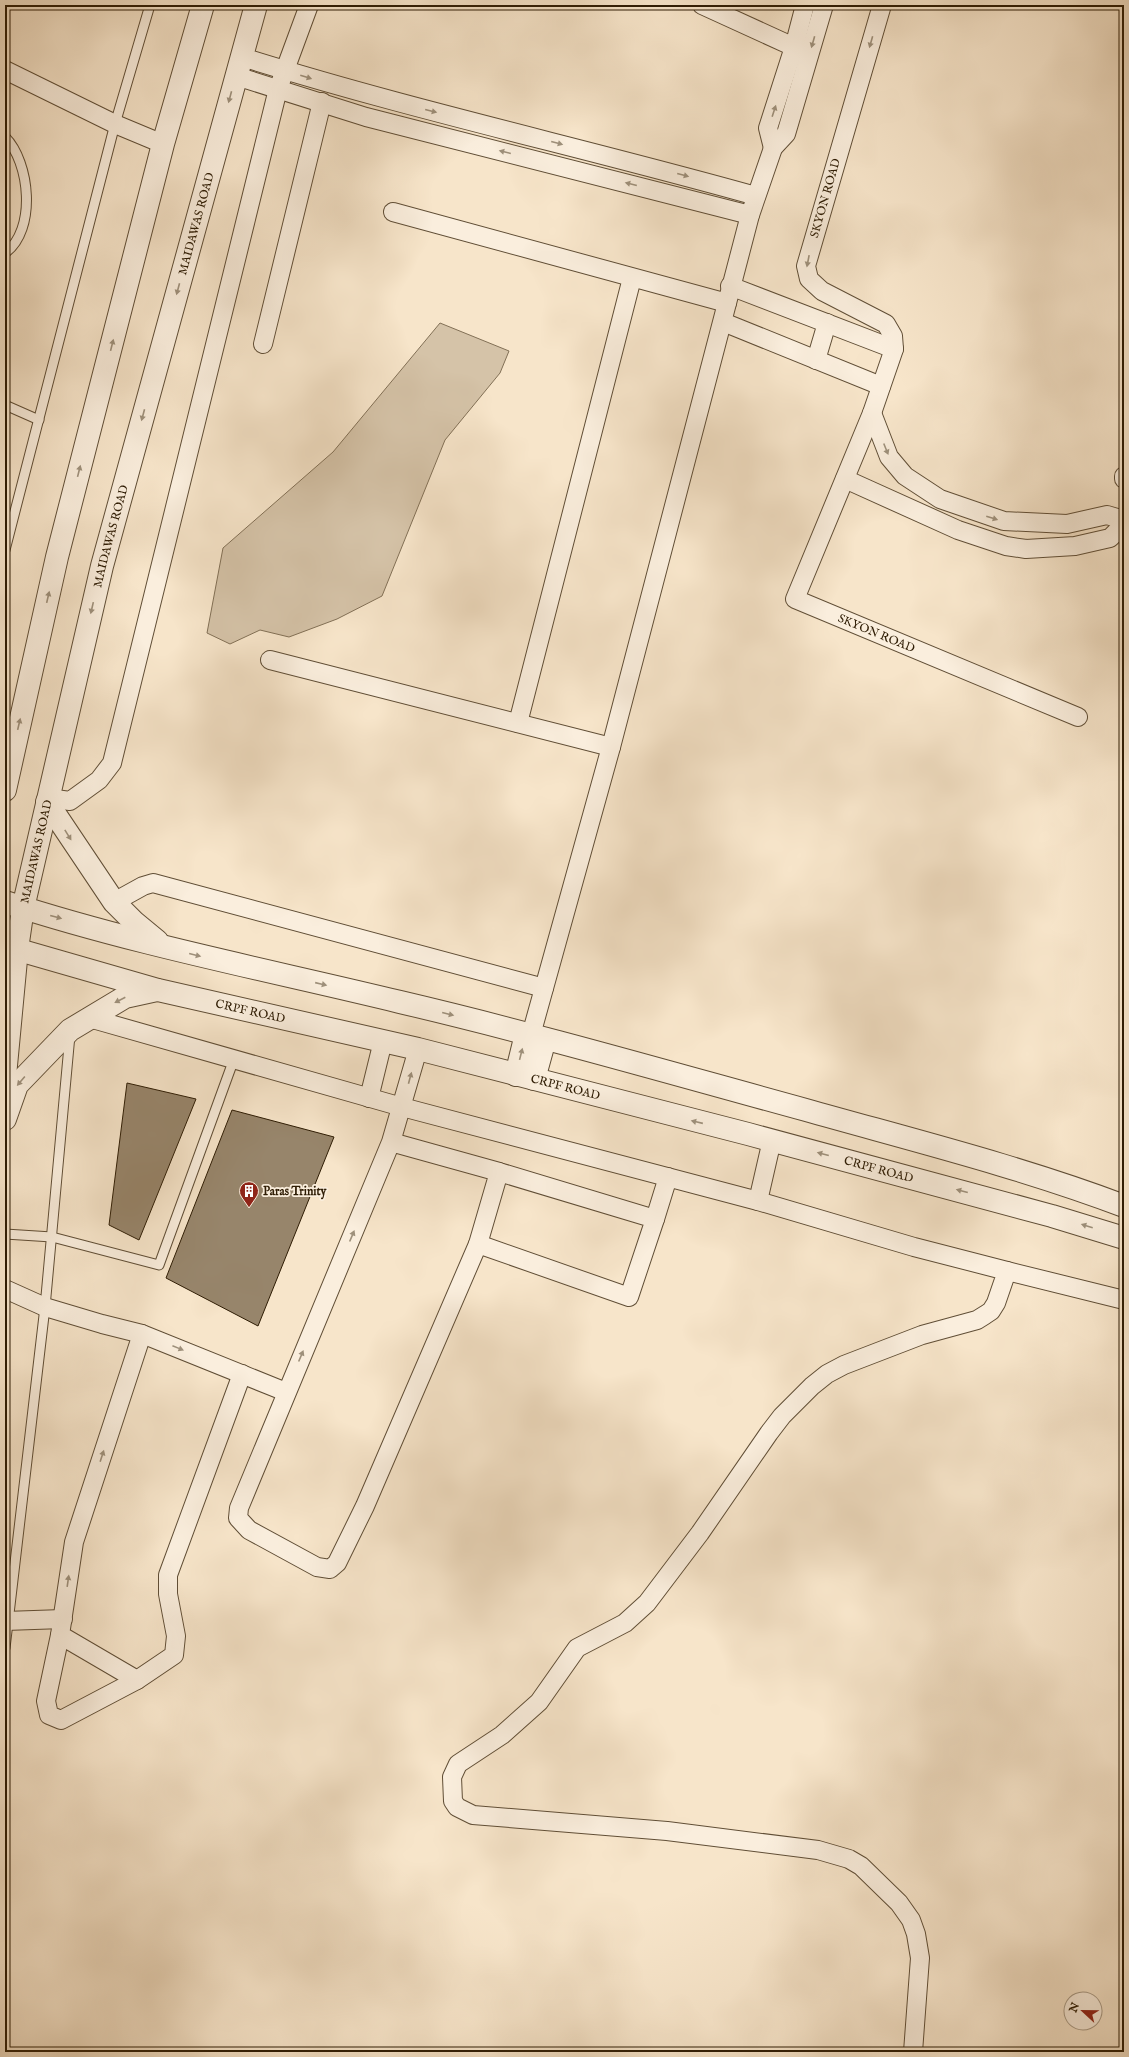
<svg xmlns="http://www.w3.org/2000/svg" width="1129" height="2057" viewBox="0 0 1129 2057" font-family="'IM FELL English',serif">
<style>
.green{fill:#d5c3a8;stroke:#827056}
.building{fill:#97856b;stroke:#2e1c04}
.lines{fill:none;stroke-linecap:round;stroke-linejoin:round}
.service-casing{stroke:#604e36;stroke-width:11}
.minor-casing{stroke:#604e36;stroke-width:20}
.tertiary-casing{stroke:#604e36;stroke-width:24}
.service{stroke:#faeedd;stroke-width:9}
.minor{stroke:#faeedd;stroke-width:18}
.tertiary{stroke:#faeedd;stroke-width:22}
.oneway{fill:#9e907b}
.labels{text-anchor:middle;stroke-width:3.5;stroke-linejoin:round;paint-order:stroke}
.street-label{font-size:12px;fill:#2e1c04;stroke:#faeedd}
.poi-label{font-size:12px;font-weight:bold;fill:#2e1c04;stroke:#faeedd;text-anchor:start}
</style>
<rect width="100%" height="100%" fill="#f7e5ca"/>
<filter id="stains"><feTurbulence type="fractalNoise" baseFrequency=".005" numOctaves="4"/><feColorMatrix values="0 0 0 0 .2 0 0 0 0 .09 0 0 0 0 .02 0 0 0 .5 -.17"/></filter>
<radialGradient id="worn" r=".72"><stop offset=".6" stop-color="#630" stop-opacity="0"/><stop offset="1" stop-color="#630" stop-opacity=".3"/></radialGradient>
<polygon class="green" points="440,323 509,351 500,373 445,440 382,596 337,619 289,637 260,630 230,644 207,633 223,548 333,452"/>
<g class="building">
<polygon points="127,1083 196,1099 139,1240 109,1225"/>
<polygon points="232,1110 334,1137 258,1326 166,1278"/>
</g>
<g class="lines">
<g class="service-casing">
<g id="service">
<path d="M5,137C30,162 37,230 5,253"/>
<polyline points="5,405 39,420"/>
<polyline points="5,550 115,124 150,5"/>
<polyline points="5,1234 52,1237 159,1265 234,1059"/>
<polyline points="5,1648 45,1307 70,1035"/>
</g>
</g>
<g class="minor-casing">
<g id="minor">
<polyline points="702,5 794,47"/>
<polyline points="882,5 806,266 809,279 822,291 886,324 893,336 894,349"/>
<path d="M242,57C411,110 585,148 756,196"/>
<polyline points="5,70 115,124 163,144"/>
<polyline points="236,76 366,117 750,215"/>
<polyline points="773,148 768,128 794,47 805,5"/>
<polyline points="393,212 727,303"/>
<path id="s1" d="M730,286L894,349L872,413L795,599L1078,717"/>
<polyline points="723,322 881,386"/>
<polyline points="263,344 322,102"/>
<polyline points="816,360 827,323"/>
<polyline points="872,413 889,457 905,476 940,499 1004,521 1067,524 1107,515 1124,520"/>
<polyline points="1124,476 1124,479"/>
<polyline points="845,479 958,530 1006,546 1026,549 1075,546 1110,538 1124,524"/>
<polyline points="270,660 611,747"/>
<polyline points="518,723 632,278"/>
<polyline points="48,798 70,801 99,780 112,763 278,89 309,5"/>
<polyline points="114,902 143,886 153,883 544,988"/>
<polyline points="89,1018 402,1107 758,1201"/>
<polyline points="531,1035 611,747 750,215 773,148 786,134 824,5"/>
<polyline points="369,1098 383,1041"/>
<polyline points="772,1140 758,1201 914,1247 1007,1271 996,1303 991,1311 985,1315 977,1320 922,1335 844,1365 827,1374 812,1386 782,1416 769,1433 700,1533 647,1603 625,1623 577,1648 539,1702 502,1735 458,1764 452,1777 453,1801 457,1807 473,1815 667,1831 818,1850 849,1859 861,1866 899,1903 911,1920 916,1934 920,1958 913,2052"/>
<polyline points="391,1142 499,1172 478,1244 365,1506 337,1563 330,1569 317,1567 249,1530 238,1518 239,1508 391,1142 418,1049"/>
<polyline points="655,1219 668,1177"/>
<polyline points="478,1244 629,1297 655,1219 499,1172"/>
<polyline points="1007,1271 1124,1300"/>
<polyline points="5,1289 45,1307 102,1324 142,1334 286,1392"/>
<polyline points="5,1621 63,1619"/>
<polyline points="60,1635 46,1701 49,1715 61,1720 137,1680 174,1655 176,1636 168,1594 168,1575 242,1374"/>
<polyline points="137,1680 60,1635 74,1542 142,1334"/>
</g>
</g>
<g class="tertiary-casing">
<g id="tertiary">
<polyline points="5,790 57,557 163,144 203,5"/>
<polyline points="47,802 114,902 134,922 157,941"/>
<path d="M5,902C134,944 268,970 400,1002C536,1034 671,1073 806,1110C912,1140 1021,1167 1124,1206"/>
<path id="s2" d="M5,946L158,990L418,1049L748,1134L1052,1216L1124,1238"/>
<polyline points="516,1075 526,1034"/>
<path id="s3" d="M5,1076L17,949L23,908L102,566L256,5"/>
<polyline points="534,1079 545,1039"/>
<polyline points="5,1119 17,1085 70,1030 125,997 157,990"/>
</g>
</g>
<use href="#service" class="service"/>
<use href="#minor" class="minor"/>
<use href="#tertiary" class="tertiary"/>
</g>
<defs><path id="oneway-solid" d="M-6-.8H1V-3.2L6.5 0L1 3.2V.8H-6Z"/></defs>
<g class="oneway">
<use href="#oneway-solid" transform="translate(813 42) rotate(106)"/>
<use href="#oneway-solid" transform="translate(871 42) rotate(106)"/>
<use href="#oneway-solid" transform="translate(306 77) rotate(17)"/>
<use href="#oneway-solid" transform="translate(230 97) rotate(105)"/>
<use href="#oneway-solid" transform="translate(431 111) rotate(14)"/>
<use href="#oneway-solid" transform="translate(774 111) rotate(-72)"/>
<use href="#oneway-solid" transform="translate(557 143) rotate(15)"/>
<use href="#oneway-solid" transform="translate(505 152) rotate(-166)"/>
<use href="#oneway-solid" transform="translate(683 175) rotate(15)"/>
<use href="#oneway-solid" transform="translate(631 184) rotate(-166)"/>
<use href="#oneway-solid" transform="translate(808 261) rotate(101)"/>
<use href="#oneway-solid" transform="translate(178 289) rotate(105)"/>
<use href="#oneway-solid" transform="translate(112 345) rotate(-76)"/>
<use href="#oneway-solid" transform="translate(143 415) rotate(105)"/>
<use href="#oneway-solid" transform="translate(886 449) rotate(68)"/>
<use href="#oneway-solid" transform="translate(79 471) rotate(-76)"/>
<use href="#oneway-solid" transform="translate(992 518) rotate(17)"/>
<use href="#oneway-solid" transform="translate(48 597) rotate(-77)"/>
<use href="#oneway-solid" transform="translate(92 608) rotate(103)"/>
<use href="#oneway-solid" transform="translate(19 724) rotate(-77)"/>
<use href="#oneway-solid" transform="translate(68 835) rotate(58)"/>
<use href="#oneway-solid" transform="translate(56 917) rotate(15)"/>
<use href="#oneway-solid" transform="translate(195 955) rotate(14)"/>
<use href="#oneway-solid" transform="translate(321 984) rotate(13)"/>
<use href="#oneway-solid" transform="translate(120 1000) rotate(153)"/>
<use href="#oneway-solid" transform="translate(448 1014) rotate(14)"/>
<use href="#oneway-solid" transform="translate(521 1054) rotate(-76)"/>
<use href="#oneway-solid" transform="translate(410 1078) rotate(-75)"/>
<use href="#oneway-solid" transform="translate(21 1081) rotate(130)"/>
<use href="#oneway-solid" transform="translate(697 1122) rotate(-167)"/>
<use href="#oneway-solid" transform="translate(823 1154) rotate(-165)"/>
<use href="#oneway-solid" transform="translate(962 1191) rotate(-165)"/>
<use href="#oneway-solid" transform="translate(1087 1226) rotate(-163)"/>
<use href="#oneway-solid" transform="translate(352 1236) rotate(-67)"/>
<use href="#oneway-solid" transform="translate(178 1348) rotate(22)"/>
<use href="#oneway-solid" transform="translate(301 1356) rotate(-67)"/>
<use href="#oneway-solid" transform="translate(102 1456) rotate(-72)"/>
<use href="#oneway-solid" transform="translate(68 1581) rotate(-82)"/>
</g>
<defs>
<g id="building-pin" transform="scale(1)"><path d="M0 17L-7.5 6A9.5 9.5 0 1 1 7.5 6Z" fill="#8f2418" stroke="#faeedd"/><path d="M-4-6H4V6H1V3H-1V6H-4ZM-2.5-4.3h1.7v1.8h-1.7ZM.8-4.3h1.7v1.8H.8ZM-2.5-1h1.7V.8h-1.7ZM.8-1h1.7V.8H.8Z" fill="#fff"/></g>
</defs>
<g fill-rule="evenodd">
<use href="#building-pin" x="249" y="1191"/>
</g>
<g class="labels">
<g class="street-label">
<text transform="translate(825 198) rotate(-74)" y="4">SKYON ROAD</text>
<text dy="4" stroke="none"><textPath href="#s3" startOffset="875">MAIDAWAS ROAD</textPath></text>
<text dy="4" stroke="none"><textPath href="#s3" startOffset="551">MAIDAWAS ROAD</textPath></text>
<text dy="4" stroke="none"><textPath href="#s1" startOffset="533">SKYON ROAD</textPath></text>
<text dy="4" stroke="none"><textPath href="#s3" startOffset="227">MAIDAWAS ROAD</textPath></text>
<text dy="4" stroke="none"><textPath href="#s2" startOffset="254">CRPF ROAD</textPath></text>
<text dy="4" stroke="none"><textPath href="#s2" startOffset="578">CRPF ROAD</textPath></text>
<text dy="4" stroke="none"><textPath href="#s2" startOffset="902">CRPF ROAD</textPath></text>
</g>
<g class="poi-label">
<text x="263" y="1195">Paras Trinity</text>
</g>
</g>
<rect width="1129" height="2057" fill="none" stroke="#f7e5ca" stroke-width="20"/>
<rect x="6" y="6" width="1117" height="2045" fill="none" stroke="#2e1c04" stroke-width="2"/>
<rect x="10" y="10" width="1109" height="2037" fill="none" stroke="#2e1c04"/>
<g transform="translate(1083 2011) rotate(292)"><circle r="19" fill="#faeedd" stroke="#a89a86"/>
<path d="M0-3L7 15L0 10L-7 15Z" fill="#8f2418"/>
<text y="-6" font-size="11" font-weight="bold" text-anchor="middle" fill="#2e1c04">N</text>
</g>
<rect width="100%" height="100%" filter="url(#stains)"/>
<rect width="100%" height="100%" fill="url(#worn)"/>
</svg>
